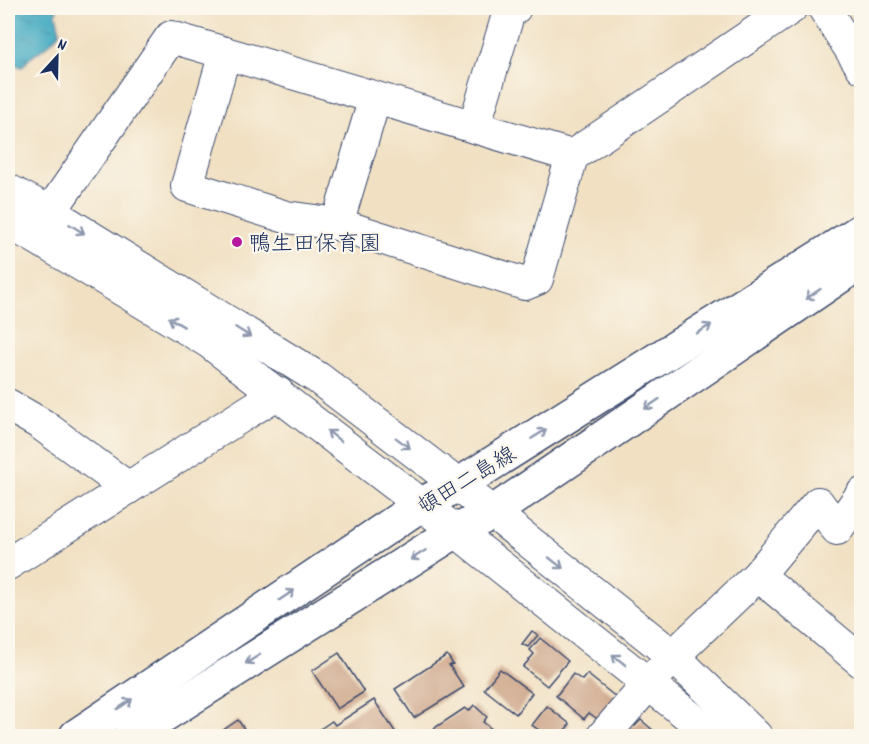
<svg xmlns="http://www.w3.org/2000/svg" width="869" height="744" viewBox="0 0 869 744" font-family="Dekko,'Klee One',sans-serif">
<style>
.water{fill:url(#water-ripples);stroke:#2e6c90;stroke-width:1.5}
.building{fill:#c99d7f}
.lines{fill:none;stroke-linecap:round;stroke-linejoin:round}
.minor-casing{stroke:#3b4a6d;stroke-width:34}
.major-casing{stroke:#3b4a6d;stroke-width:36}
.minor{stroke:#fff;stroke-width:32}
.major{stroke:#fff;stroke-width:33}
.oneway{stroke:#8d97ae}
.poi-dot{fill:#b5179e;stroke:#fbf7ec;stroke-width:2}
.labels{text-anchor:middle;stroke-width:4.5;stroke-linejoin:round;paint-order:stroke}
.poi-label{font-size:22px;fill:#1b2f5e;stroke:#fbf7ec;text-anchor:start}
.street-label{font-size:22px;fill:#1b2f5e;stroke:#fbf7ec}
</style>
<defs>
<pattern id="water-ripples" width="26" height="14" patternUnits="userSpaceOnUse" patternTransform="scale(1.5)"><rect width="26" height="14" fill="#41a9c1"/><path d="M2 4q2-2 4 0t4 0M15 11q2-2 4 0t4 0" fill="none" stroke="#368aa0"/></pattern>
</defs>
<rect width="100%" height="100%" fill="#fbf7ec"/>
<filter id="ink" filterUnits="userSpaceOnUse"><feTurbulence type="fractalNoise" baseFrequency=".0167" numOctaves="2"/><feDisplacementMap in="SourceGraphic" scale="12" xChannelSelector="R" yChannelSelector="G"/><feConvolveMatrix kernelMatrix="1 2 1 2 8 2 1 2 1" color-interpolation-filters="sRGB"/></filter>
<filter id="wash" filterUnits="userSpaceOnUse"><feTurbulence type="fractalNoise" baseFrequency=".008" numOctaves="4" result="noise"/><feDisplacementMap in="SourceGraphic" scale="24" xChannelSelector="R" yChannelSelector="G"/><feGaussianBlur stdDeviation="1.35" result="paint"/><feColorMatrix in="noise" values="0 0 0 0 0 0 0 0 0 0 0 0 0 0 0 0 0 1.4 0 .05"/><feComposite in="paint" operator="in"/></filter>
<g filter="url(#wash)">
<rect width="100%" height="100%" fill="#f1e0c2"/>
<polygon class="water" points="8,8 57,8 56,14 60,32 49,44 29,59 22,67 13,64 8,30"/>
<g id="blocks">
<g class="building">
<polygon points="532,631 538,635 528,647 522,644"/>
<polygon points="540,638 568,661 547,686 523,667 534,654 530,650"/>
<polygon points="339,653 364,692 337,709 312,671"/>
<polygon points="447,655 453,664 449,665 464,687 414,718 395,689"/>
<polygon points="500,669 532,693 516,714 484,689"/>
<polygon points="573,674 582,680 587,674 617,698 599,720 589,713 584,719 556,696"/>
<polygon points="374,700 398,736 317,736 314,733 332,721 335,725"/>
<polygon points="474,705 487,717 483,722 500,736 434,736 431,734 436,727 465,708 469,711"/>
<polygon points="547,706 570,724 560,736 547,736 532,725"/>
<polygon points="238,720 249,736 226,736 222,731"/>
<polygon points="641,720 654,731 650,736 612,736 634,724 635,726"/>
</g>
</g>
</g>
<g filter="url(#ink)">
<use href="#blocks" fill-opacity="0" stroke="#3b4a6d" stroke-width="1.5"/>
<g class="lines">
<g class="minor-casing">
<g id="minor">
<polyline points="824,8 862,67"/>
<polyline points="225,53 187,186 286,217 337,224"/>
<polyline points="375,98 337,224 525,284 537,279 572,156"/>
<polyline points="474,127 509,12 515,8"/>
<polyline points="8,190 50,212 318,378 458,485 673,656 756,736"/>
<polyline points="50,212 171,37 572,156 791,8"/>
<polyline points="8,223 33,236 209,342 456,531 714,736"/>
<polyline points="8,405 41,424 128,488"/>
<polyline points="8,564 278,393"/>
<polyline points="758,575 862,662"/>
<polyline points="603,736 673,656 758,575 818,503 837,529 862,494"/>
</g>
</g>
<g class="major-casing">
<g id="major">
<polyline points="76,736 422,504 458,485 862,230"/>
<polyline points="131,736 456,531 492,513 862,261"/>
</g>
</g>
<use href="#minor" class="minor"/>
<use href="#major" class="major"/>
</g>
<defs><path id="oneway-shaft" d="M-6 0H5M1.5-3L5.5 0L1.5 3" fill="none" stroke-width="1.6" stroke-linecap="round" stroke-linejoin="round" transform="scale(1.5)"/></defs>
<g class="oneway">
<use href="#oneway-shaft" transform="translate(77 229) rotate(32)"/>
<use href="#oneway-shaft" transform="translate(813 294) rotate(146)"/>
<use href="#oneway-shaft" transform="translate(176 322) rotate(-149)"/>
<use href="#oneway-shaft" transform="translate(704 329) rotate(-32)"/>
<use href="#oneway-shaft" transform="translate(243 332) rotate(32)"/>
<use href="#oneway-shaft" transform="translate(652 404) rotate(146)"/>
<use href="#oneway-shaft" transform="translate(539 434) rotate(-32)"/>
<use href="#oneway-shaft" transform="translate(334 436) rotate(-142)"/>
<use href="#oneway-shaft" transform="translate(403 443) rotate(37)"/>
<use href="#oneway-shaft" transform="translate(418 555) rotate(148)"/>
<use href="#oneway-shaft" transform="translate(556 563) rotate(38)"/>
<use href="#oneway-shaft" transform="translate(287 595) rotate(-34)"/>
<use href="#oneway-shaft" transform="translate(253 659) rotate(148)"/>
<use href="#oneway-shaft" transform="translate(619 660) rotate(-142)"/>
<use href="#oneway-shaft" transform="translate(125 704) rotate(-34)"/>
</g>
</g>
<circle class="poi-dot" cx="237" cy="242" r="6"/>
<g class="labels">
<g class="poi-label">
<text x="249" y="250">鴨生田保育園</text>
</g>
<g class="street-label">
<text transform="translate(466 479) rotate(-31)" y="8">頓田二島線</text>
</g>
</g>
<rect width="869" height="744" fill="none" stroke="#fbf7ec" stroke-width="30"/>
<g transform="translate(57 57) rotate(22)" stroke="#fbf7ec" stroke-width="4.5" paint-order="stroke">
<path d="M0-4.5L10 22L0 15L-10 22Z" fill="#1b2f5e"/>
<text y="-9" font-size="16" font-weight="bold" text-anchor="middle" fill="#1b2f5e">N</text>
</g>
</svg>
